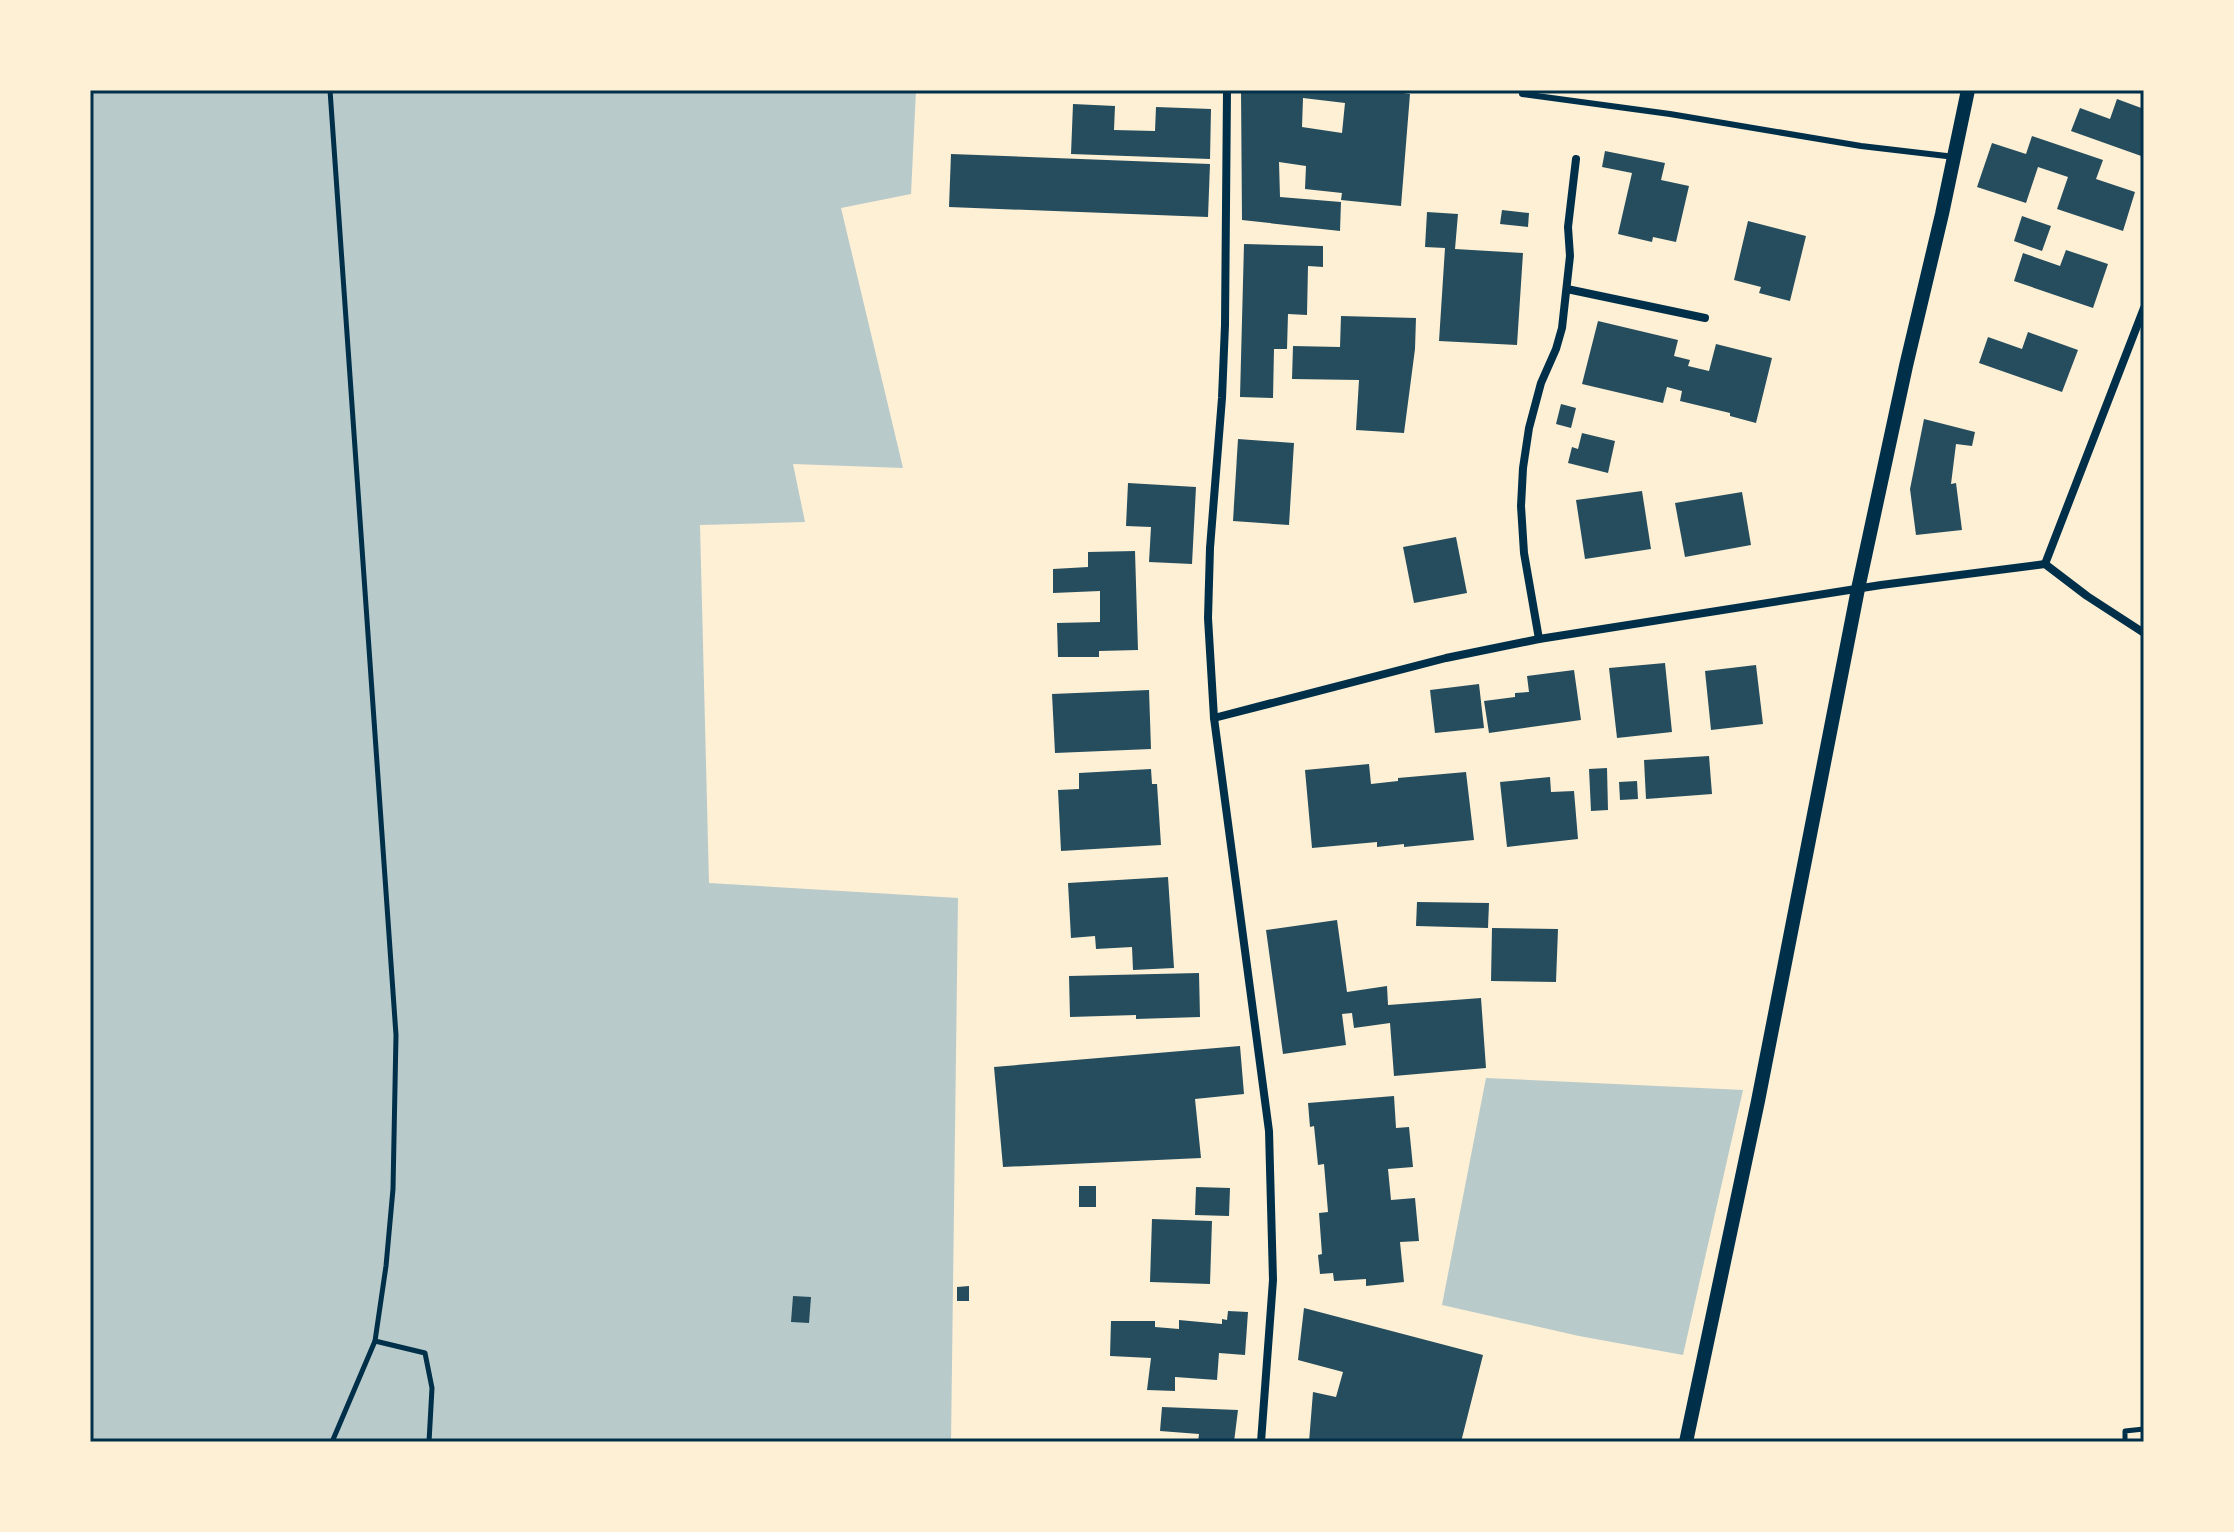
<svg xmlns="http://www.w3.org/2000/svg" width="2234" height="1532" viewBox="0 0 2234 1532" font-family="'Sofia Sans Condensed',sans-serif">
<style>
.green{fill:#b9caca}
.building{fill:#264d5e;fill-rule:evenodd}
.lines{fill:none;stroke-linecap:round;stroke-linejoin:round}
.path{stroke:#003049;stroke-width:5}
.service{stroke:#003049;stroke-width:6}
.minor{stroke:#003049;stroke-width:8}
.tertiary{stroke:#003049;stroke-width:14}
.neatline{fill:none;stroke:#003049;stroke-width:3}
</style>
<rect width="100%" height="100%" fill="#fdf0d5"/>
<g class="green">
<polygon points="90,90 916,90 911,194 841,208 903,468 793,464 805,522 700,525 709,883 958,898 951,1442 90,1442"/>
<polygon points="1486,1078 1743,1090 1683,1355 1579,1336 1442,1305"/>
</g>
<g class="building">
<path d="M1241,90H1383L1410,94L1401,206L1341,200L1342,193L1305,189L1306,166L1279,162L1280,197L1341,202L1340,231L1242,220ZM1303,98L1345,103L1342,133L1302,127Z"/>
<polygon points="2117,99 2144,109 2144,157 2071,131 2080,108 2110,119"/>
<polygon points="1073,104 1115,106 1114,130 1155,131 1156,107 1211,109 1210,159 1071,154"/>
<polygon points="2032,136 2103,160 2096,179 2135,192 2123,231 2057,209 2068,177 2038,167 2026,203 1977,187 1992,143 2026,154"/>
<polygon points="1605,151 1665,163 1661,180 1689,186 1676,242 1653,237 1652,242 1618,234 1632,173 1602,167"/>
<polygon points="951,154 1210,164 1208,217 949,207"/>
<polygon points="1502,210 1529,213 1528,227 1500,224"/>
<polygon points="1427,212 1458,214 1455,249 1523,253 1517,345 1439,341 1445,248 1425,247"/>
<polygon points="2022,216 2051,226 2042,251 2014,241"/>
<polygon points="1748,221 1806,236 1790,301 1759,293 1761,287 1734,280"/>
<polygon points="1244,244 1323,246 1323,267 1308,266 1307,315 1288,314 1287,349 1274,349 1273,398 1240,397"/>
<polygon points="2066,250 2108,264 2093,308 2014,281 2023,253 2060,266"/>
<polygon points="1341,316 1416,318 1415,349 1404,433 1356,430 1359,380 1292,379 1293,346 1340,347"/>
<polygon points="1598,321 1678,340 1674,356 1690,360 1688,366 1709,371 1716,344 1772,358 1756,423 1730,416 1730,413 1680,401 1682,391 1667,387 1663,403 1582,384"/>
<polygon points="2028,332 2078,350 2062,392 1979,363 1988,337 2022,349"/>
<polygon points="1561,404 1576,408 1571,428 1556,424"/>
<polygon points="1924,419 1975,432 1972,446 1956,444 1951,484 1956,483 1962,530 1916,535 1910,489"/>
<polygon points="1582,433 1615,441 1608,473 1568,463 1572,447 1578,449"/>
<polygon points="1238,439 1294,443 1289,525 1233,521"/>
<polygon points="1128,483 1196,487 1192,564 1149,562 1151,527 1126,526"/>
<polygon points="1642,491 1651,549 1585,559 1576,500"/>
<polygon points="1742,492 1751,545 1685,557 1675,503"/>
<polygon points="1456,537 1467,593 1414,603 1403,547"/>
<polygon points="1135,551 1138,650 1099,651 1099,657 1058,657 1057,623 1100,622 1100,591 1053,593 1053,569 1088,567 1088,552"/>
<polygon points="1665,663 1672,732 1617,738 1609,668"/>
<polygon points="1756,665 1763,724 1711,730 1705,671"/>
<polygon points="1574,670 1581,720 1489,733 1484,701 1515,697 1515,693 1529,692 1527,676"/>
<polygon points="1479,684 1484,728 1435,733 1430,690"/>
<polygon points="1149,690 1151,749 1055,753 1052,694"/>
<polygon points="1709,756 1712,794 1646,799 1644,760"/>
<polygon points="1369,764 1371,784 1398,781 1398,778 1466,772 1474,840 1404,847 1404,844 1377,847 1377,842 1312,848 1305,770"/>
<polygon points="1607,768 1608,810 1591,811 1589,769"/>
<polygon points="1151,769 1152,784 1157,784 1161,845 1061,851 1058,790 1079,789 1079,773"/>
<polygon points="1550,777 1551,792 1574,791 1578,839 1507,847 1500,782"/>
<polygon points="1637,781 1638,799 1620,800 1619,782"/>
<polygon points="1168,877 1174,968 1133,970 1132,947 1096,949 1095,936 1071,938 1068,883"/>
<polygon points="1417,902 1489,903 1488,928 1416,926"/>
<polygon points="1337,920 1347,992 1387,986 1388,1005 1481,998 1486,1068 1394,1076 1390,1023 1354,1028 1352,1013 1342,1014 1346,1045 1283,1054 1266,930"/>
<polygon points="1492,928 1558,929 1556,982 1491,981"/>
<polygon points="1199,973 1200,1017 1136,1019 1136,1015 1070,1017 1069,976"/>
<polygon points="1240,1046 1244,1094 1195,1099 1201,1158 1003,1167 994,1067"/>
<polygon points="1394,1096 1396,1128 1409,1127 1413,1167 1388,1169 1391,1200 1415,1198 1419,1241 1400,1242 1404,1282 1366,1286 1366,1279 1334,1281 1333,1273 1320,1274 1318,1255 1322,1254 1319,1213 1328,1212 1324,1164 1318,1165 1314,1126 1310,1127 1308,1103"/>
<rect x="1079" y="1186" width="17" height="21"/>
<polygon points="1196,1187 1230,1188 1229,1216 1195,1215"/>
<polygon points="1152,1219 1212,1221 1210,1284 1150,1282"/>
<polygon points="969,1286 969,1301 957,1301 957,1287"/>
<polygon points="793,1296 811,1297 809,1323 791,1322"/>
<polygon points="1304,1308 1483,1355 1461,1442 1309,1442 1313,1392 1336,1397 1343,1372 1298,1360"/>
<polygon points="1228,1311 1248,1312 1245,1355 1219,1353 1217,1380 1175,1377 1175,1391 1147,1390 1151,1358 1110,1356 1111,1321 1155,1321 1155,1327 1179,1329 1179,1320 1222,1324 1222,1319 1227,1320"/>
<polygon points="1162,1407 1238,1410 1234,1442 1198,1442 1199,1434 1160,1431"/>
</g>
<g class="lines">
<g class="path">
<polyline points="330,90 396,1035 393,1189 386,1266 375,1341 332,1442"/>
<polyline points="375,1341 425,1353 432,1388 429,1442"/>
<polyline points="2125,1442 2125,1431 2144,1429"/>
</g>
<polyline class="service" points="1522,94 1670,114 1861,146 1955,157"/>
<g class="minor">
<polyline points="1227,90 1225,325 1222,398 1210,548 1208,618 1214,718 1269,1131 1273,1280 1261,1442"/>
<polyline points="1567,289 1705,318"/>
<polyline points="2045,564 2144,308"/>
<polyline points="1539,639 1524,553 1521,506 1523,468 1529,428 1541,383 1556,349 1562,328 1570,256 1568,227 1576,159"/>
<polyline points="1214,718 1446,658 1539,639 1881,585 2045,564 2087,596 2144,633"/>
</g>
<polyline class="tertiary" points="1686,1442 1758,1101 1858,589 1906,366 1942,214 1968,90"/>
</g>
<rect width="2234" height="1532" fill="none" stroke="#fdf0d5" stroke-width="184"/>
<rect x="92" y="92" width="2050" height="1348" class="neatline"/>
</svg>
